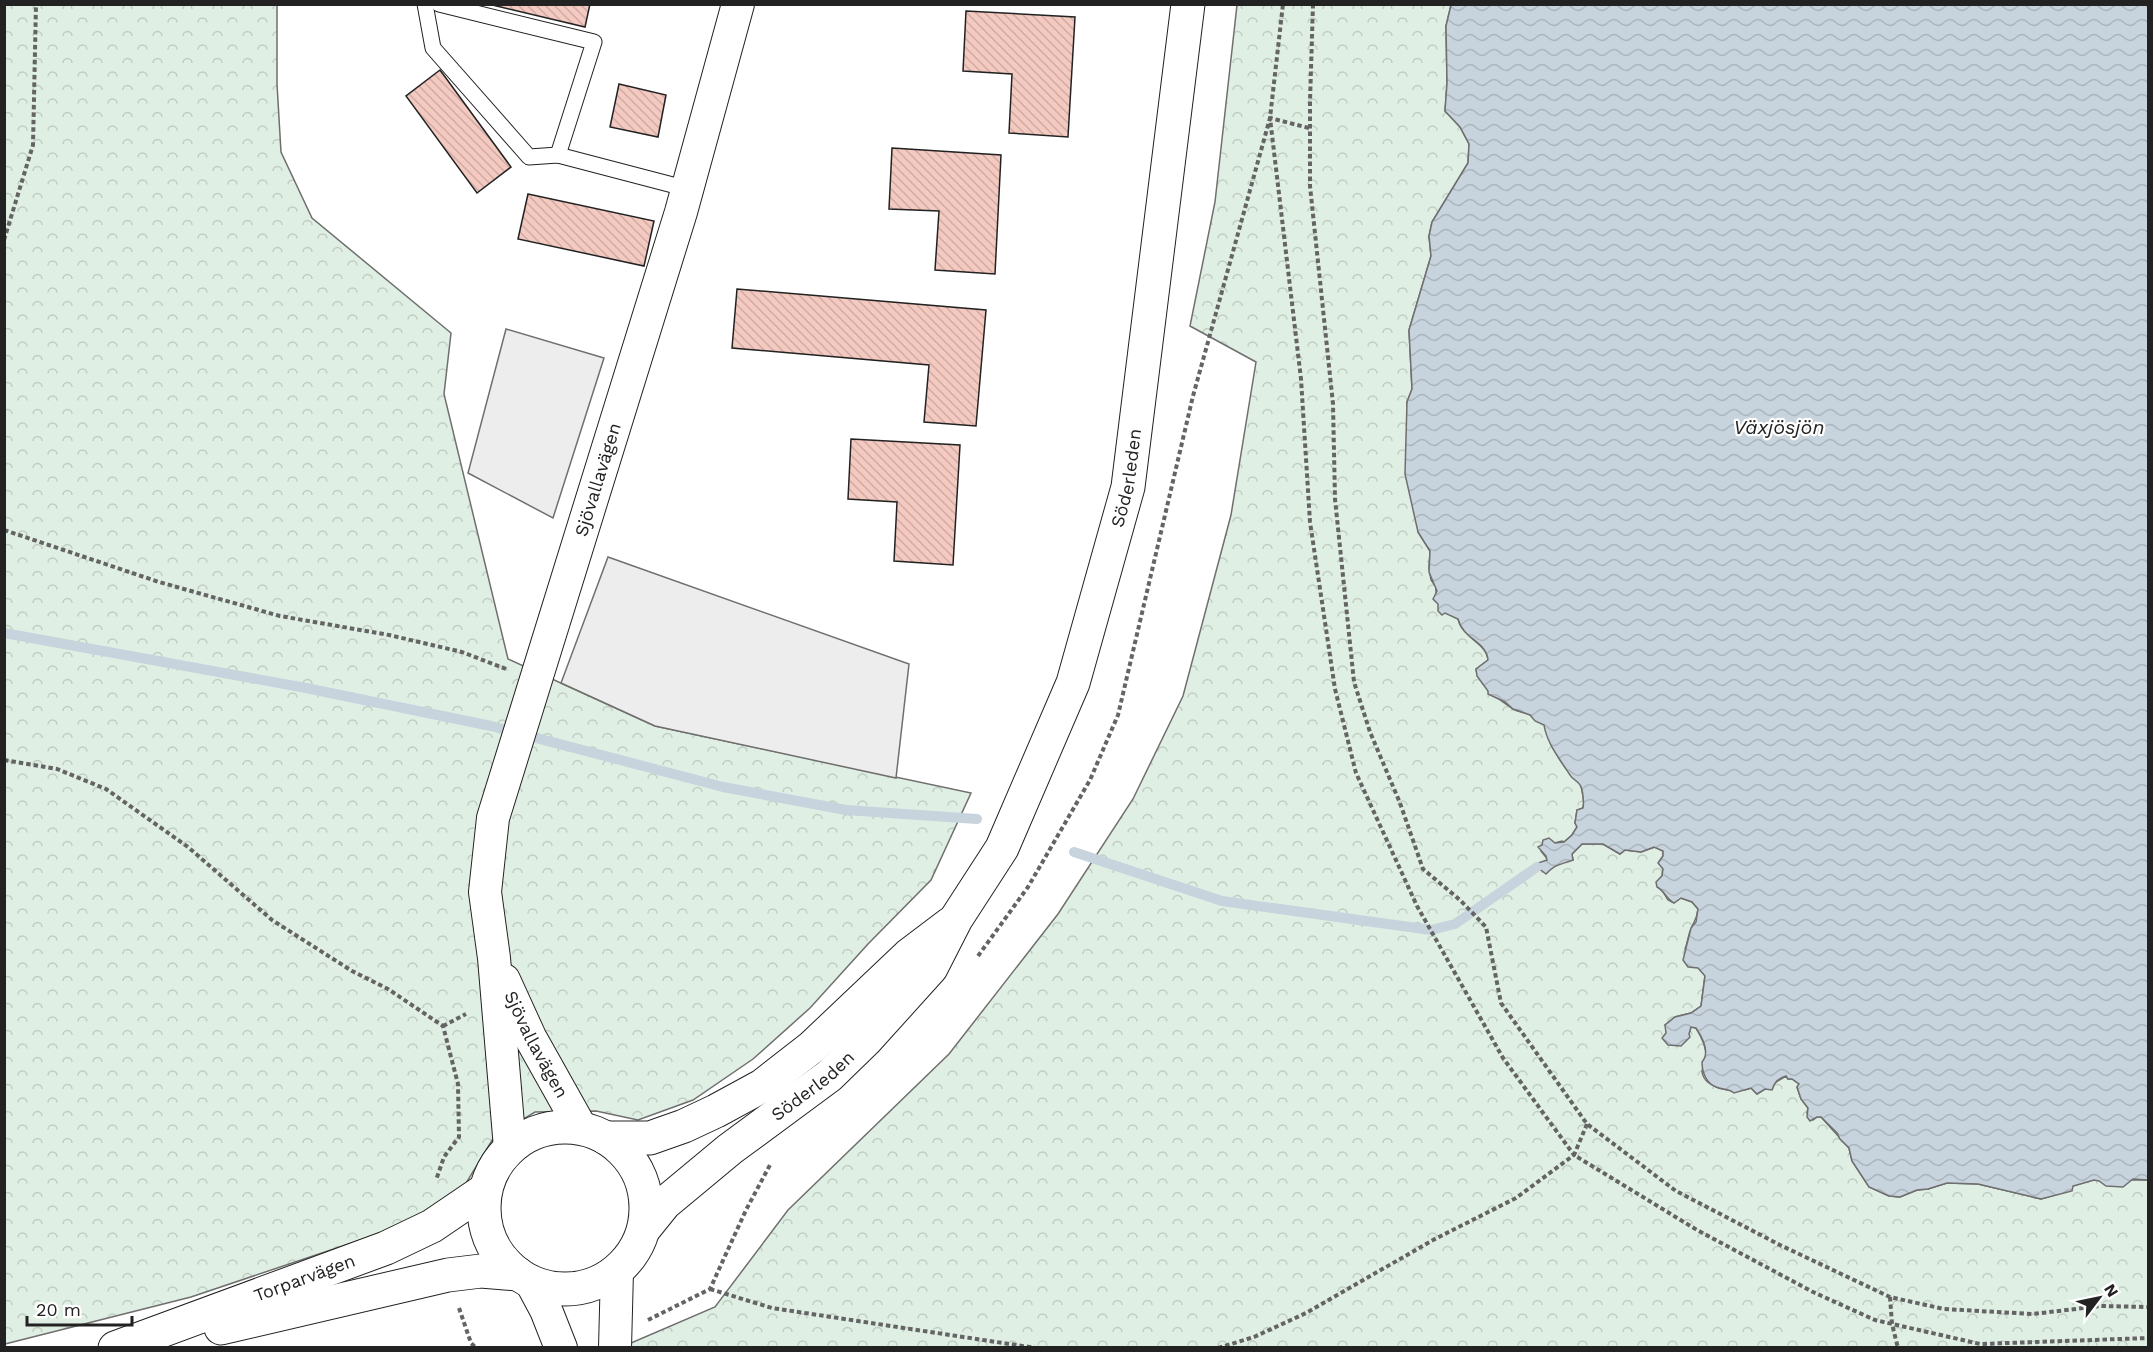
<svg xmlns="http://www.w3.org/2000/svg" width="2153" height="1352" viewBox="0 0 2153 1352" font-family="'Work Sans',sans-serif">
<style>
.forest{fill:url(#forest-crowns);stroke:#6f6f6f;stroke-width:1.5}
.parking{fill:#ededed;stroke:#6f6f6f;stroke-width:1.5}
.water{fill:url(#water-waves);stroke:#6f6f6f;stroke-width:1.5}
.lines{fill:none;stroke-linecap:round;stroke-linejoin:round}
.stream{stroke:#c7d3dd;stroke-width:10}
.building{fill:url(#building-back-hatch);stroke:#222;stroke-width:1.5}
.lane-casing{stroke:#222;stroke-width:17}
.street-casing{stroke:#222;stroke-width:34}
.secondary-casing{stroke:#222;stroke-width:35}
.path{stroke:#646464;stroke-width:4;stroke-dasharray:4.5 3;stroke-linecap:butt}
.lane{stroke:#fff;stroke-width:15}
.street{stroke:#fff;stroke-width:32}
.secondary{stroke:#fff;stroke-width:33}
.labels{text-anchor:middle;stroke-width:4.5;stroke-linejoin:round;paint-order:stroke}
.street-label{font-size:18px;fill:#222;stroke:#fff}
.water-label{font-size:20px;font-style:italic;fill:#222;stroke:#fff}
</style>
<defs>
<pattern id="forest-crowns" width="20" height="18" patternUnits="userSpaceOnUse" patternTransform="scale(1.5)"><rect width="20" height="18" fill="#e0efe3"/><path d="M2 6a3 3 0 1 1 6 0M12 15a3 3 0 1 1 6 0" fill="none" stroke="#c0cdc2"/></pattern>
<pattern id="water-waves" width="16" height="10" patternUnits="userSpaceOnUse" patternTransform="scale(1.5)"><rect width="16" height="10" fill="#c7d3dd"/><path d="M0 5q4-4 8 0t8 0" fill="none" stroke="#abb5bd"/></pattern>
<pattern id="building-back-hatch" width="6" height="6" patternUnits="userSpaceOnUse" patternTransform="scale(1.5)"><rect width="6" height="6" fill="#f3c9c0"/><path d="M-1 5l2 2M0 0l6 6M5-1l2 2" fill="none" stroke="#d0aca5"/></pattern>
</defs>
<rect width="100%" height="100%" fill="#fff"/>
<g class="forest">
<polygon points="5,5 277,5 277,84 281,152 312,218 451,333 444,394 508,659 655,726 971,793 931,880 868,944 810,1008 753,1059 693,1100 638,1120 596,1111 535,1112 494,1137 465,1185 414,1222 191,1297 5,1344"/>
<path d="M1237,5H1451L1446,26L1447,83L1445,111L1460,127L1469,144L1468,163L1432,222L1429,236L1431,256L1409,330L1412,389L1407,402L1418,532L1430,551L1429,568L1431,580L1436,587C1435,607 1441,610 1458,619C1463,639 1486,642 1488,660L1476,669C1477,684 1502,702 1515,710C1519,712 1524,712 1529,714C1536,719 1535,721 1545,724C1547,743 1567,774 1581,785L1584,802L1583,808L1577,810L1575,823L1577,827L1572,835L1564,842L1562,841L1542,846L1541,851L1553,866L1563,861L1573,860L1572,854L1582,844H1603L1620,854L1625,850L1641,852L1655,847L1663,851V856L1659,862L1663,869L1662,876L1657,882L1668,900L1674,903L1681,898L1692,902L1698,909C1697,919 1694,921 1691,929C1688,935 1688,942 1685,949L1705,975L1701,1006L1691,1013L1675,1017L1665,1025L1689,1034L1691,1027L1696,1028C1701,1036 1707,1047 1706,1058C1705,1062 1702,1068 1702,1072C1705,1090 1738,1094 1751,1088L1757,1094L1786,1076L1788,1079H1792L1799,1084L1797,1087L1801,1099L1808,1108L1807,1113L1813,1120L1817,1117H1821L1849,1148L1852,1161L1869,1187L1889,1196L1900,1197L1917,1190L1928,1189L1947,1183L1978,1184L2041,1199L2065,1192L2073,1186L2093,1180H2148V1347L631,1348V1343L715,1307L788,1210L949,1054L1058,914L1133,799L1183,696L1231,515L1256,362L1190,326L1215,202Z"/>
</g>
<g class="parking">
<polygon points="506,329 604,358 553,518 468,473"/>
<polygon points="608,557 909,664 896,778 655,726 561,683"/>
</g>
<path class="water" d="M1451,5H2148V1180L2133,1179L2123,1187L2106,1186L2099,1181L2094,1180L2073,1186L2072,1191L2041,1199L1978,1184L1947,1183L1928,1189L1917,1190L1900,1197L1889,1196L1869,1187L1852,1161L1849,1148L1840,1139L1837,1133L1821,1117H1817L1810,1121L1807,1117L1808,1108L1801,1099L1797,1087L1799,1084L1792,1079H1788L1786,1076C1778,1079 1774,1082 1772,1090L1765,1089L1757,1094L1751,1088L1734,1093C1728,1088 1722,1090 1716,1087C1706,1083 1702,1072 1702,1062C1711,1052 1702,1037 1696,1028L1691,1027L1689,1034L1690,1037L1681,1046L1668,1045L1662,1038L1666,1033L1665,1025L1675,1017L1691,1013L1701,1006L1705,976L1698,968L1688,967L1683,960L1691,928L1696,922L1698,909L1692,902L1681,898L1674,903C1666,899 1665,891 1657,887L1656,882L1662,876L1663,869L1658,863L1663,856V851L1654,847L1641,852L1625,850L1620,854L1603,844H1582L1572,854L1573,860C1561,865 1556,863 1546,874L1537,867L1538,863L1547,860L1546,856L1538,847L1542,845L1543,840L1549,838L1555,843L1564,842L1572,835L1577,827L1575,823L1577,810L1583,808C1584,803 1583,789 1580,785C1578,781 1572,779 1570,775C1560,759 1547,744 1544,725L1535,721L1530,715L1513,709L1505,702L1488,694V691L1477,676L1476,669L1488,660C1487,642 1463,639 1458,619L1445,613L1442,615L1438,611V604L1433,599L1437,591L1429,572L1430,551L1418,532L1405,474L1407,402L1412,389L1409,330L1431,256L1429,236L1432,222L1468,163L1469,144L1460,127L1445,111L1447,83L1446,26Z"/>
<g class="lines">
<g class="stream">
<polyline points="4,633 306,688 491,726 723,787 846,810 977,819"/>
<polyline points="1074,852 1222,901 1431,930 1455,924 1537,867"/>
</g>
</g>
<g class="building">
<polygon points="488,4 590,4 585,27"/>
<polygon points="966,11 1075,17 1068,137 1009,133 1012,74 963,71"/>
<polygon points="440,70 511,167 477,193 406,96"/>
<polygon points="619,84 666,95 658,137 610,127"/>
<polygon points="892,148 1001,155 995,274 935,270 939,211 889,209"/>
<polygon points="528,194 654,221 644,266 518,239"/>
<polygon points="737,289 986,310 976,426 924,422 929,365 732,348"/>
<polygon points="851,439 960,445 953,565 894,561 897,502 848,499"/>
</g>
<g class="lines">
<g class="lane-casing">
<g id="lane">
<polyline points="425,4 433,48 529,157 558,155 688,189"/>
<polyline points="439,4 594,42 558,155"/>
</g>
</g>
<g class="street-casing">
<g id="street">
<path id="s1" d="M504,980L530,1037L581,1128"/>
<path id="s2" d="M510,1148L494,958L485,892L493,818L681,212L738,4"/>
<polyline points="531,1282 546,1310 561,1348"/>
<polyline points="615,1348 617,1271"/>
</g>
</g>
<g class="secondary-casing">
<g id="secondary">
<circle cx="565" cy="1208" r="81"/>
<polyline points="606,1138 650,1138 684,1126 716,1111 762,1086 812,1047 909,955 950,924"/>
<path id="s3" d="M644,1229L665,1203L730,1149L829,1076L866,1040L931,968L956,919L1002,848L1073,683L1128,487L1188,4"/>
<polyline points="221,1328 448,1275 481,1271 518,1274"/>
<path id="s4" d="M115,1348L386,1248L432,1226L485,1190"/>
</g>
</g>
<g class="path">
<polyline points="1313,4 1310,101 1310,186 1333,404 1335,499 1354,682 1370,732 1400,803 1423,869 1460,900 1486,927 1501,1003 1587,1124 1676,1191 1780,1245 1890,1297 1944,1309 2033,1314 2101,1306 2148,1307"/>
<polyline points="4,240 33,145 36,4"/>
<polyline points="4,530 159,582 280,616 389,635 462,652 506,669"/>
<polyline points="4,760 57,769 106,789 188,847 272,920 352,971 388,989 443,1026 458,1084 459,1137 444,1157 436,1180"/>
<polyline points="978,956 1028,887 1090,780 1118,715 1193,396 1270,118 1283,4"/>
<polyline points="443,1026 466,1014"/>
<polyline points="1587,1124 1574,1155 1697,1230 1813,1292 1875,1320 1980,1344 2148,1338"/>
<polyline points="710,1289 772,1308 1036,1348"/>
<polyline points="1890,1297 1892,1324 1898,1348"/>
<polyline points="459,1308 471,1343 476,1348"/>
<polyline points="648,1320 710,1289 746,1210 771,1163"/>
<polyline points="1218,1348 1254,1337 1306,1313 1433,1240 1516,1198 1574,1155 1503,1058 1417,906 1356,773 1335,689 1310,522 1301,379 1270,118 1309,128"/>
</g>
<use href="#lane" class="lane"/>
<use href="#street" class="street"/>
<use href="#secondary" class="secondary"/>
</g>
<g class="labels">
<g class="street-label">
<text dy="6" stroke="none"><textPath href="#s3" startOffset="921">Söderleden</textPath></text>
<text dy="6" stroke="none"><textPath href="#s2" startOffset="686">Sjövallavägen</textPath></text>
<text dy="6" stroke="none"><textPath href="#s1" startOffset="72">Sjövallavägen</textPath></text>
<text dy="6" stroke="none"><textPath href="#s3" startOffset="222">Söderleden</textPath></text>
<text dy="6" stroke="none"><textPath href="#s4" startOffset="202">Torparvägen</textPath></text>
</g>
<g class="water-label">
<text x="1779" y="434">Växjösjön</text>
</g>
</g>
<rect width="2153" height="1352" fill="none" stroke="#222222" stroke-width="12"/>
<g transform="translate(2099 1298) rotate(58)" stroke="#ffffff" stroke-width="4.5" paint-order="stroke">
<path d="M0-4.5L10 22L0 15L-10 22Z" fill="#222222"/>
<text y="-9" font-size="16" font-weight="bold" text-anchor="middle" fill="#222222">N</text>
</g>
<path d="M27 1316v9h105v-9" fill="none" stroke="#222222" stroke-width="3"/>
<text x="36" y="1316" font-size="18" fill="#222222" stroke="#ffffff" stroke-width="4.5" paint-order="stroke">20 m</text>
</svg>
